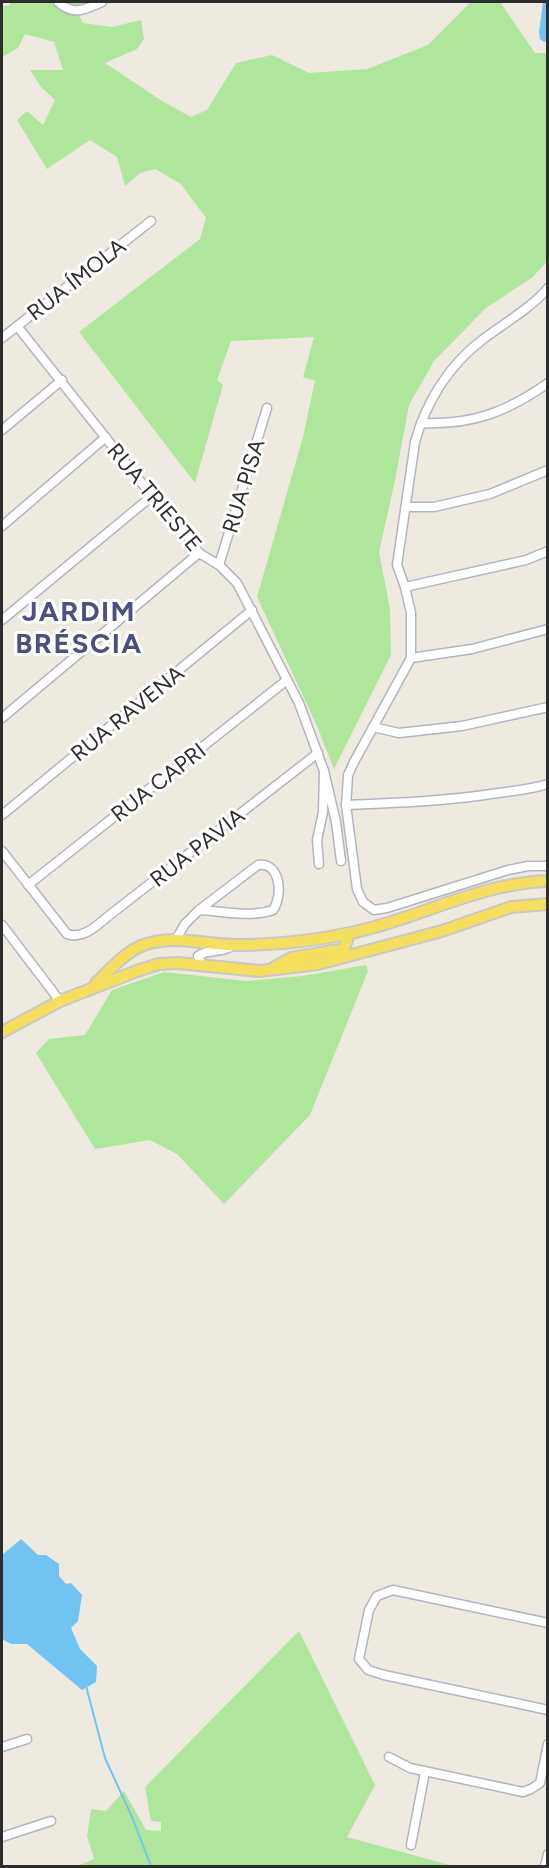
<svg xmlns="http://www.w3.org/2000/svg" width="549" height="1868" viewBox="0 0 549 1868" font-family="Figtree,sans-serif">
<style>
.green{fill:#aee69b}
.water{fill:#71c4f2}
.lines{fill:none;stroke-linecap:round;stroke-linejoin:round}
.stream{stroke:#71c4f2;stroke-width:2}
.minor-casing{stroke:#b3b4c1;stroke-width:11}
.major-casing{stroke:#c8c8c8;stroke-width:14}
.minor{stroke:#fff;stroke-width:8}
.major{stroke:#f5e05e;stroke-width:10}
.labels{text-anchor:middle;stroke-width:6;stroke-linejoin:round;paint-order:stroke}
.street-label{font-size:22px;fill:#2d2d2d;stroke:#fff}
.district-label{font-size:28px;font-weight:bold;letter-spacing:1.5px;fill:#4b5080;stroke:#fff}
</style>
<rect width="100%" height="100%" fill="#efeae0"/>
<g class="green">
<polygon points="11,2 94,2 77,12 83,23 112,27 141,20 144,39 137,49 105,63 162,101 191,117 207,110 236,63 272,55 309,73 367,69 428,45 471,2 500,2 535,53 547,53 547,261 533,277 486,308 434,361 409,405 395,480 379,552 390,609 391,655 334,769 317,726 257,597 303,437 315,381 303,377 314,337 231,341 217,380 223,385 195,483 79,332 200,239 206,218 181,184 155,169 140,173 125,186 117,157 90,140 47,169 17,120 27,111 43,125 55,100 41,87 30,70 63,70 54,42 25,34 18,48 2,57 2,6 9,6"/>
<polygon points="366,965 368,971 310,1115 224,1204 177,1154 150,1140 95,1149 36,1053 49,1039 85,1035 112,990 164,972 247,981 302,976"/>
<polygon points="299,1631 375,1785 347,1837 453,1866 77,1866 94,1859 87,1836 91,1809 106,1811 124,1791 146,1830 161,1831 161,1822 151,1821 145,1787"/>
</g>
<g class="water">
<polygon points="543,2 548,2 547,41 544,42 540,39 539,32"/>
<polygon points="21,1539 38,1555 46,1555 59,1564 59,1576 66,1584 71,1583 82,1595 78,1621 71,1628 80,1649 97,1666 96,1682 82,1690 27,1644 11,1644 2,1639 2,1555"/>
</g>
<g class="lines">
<polyline class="stream" points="86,1686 105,1758 132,1817 151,1866"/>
<g class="minor-casing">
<g id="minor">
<path d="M58,2C74,16 84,10 102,2"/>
<path d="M548,288C529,310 504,323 482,340C449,365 426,402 415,442L397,565L405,587L411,613V658L354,762L348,775L347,792L346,805L357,889L363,902L374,910L387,908L508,870L528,866H548"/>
<polyline points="17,326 152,496 188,537 199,553 219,565 237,583 299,703 324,771"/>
<polyline points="2,338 151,221"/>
<path d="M421,423C472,425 505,413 548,383"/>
<polyline points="2,430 62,380"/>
<polyline points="406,507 434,507 490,494 548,470"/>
<polyline points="2,526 106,437"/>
<polyline points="219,565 267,408"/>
<polyline points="405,587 526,560 548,551"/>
<polyline points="2,620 152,496"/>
<polyline points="411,658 472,649 548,629"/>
<polyline points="2,718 199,553"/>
<polyline points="373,727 399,733 462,726 548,707"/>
<path d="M346,805C397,803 448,801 498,793C515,791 531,789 548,784"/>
<polyline points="2,815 252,610"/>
<path d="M2,851L67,934C84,940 98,924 111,914L318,753"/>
<polyline points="319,864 317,840 323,812 324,771 336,822 341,861"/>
<polyline points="28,885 287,680"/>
<polyline points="2,925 60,1001"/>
<path d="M176,939L185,924L199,910L258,865C281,862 283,896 273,910C251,918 222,911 199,910"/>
<path d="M202,965L198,956C208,948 223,954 233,945"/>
<polyline points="548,1623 393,1590 377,1596 369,1610 359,1659 368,1670 384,1675 548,1710"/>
<polyline points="2,1747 27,1739"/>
<polyline points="389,1757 410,1768 523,1792 531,1789 540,1783 548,1744"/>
<polyline points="2,1837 51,1821"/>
<polyline points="411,1845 425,1772"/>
<polyline points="545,1866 548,1854"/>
</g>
</g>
<g class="major-casing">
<g id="major">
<polyline points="273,968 291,958 344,949 349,934"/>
<path d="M96,983C110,970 123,954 141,946C172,933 204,945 236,945C273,945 313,941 350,933C416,920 478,883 548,881"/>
<polyline points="2,1032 60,1001 137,971 159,964 178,963 260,971 318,964 442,931 511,907 548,904"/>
</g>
</g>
<use href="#minor" class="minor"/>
<use href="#major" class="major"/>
</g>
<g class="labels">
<g class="street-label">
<text transform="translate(76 279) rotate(-38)" y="8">RUA ÍMOLA</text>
<text transform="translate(243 486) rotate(-73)" y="8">RUA PISA</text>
<text transform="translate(155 497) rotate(50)" y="8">RUA TRIESTE</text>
<text transform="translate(127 713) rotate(-39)" y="8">RUA RAVENA</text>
<text transform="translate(158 782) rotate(-38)" y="8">RUA CAPRI</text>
<text transform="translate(197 847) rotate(-38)" y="8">RUA PAVIA</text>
</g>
<g class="district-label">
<text x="79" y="621">JARDIM<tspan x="79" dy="32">BRÉSCIA</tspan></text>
</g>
</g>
<rect width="549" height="1868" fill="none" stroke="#2d2d2d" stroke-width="6"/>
</svg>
